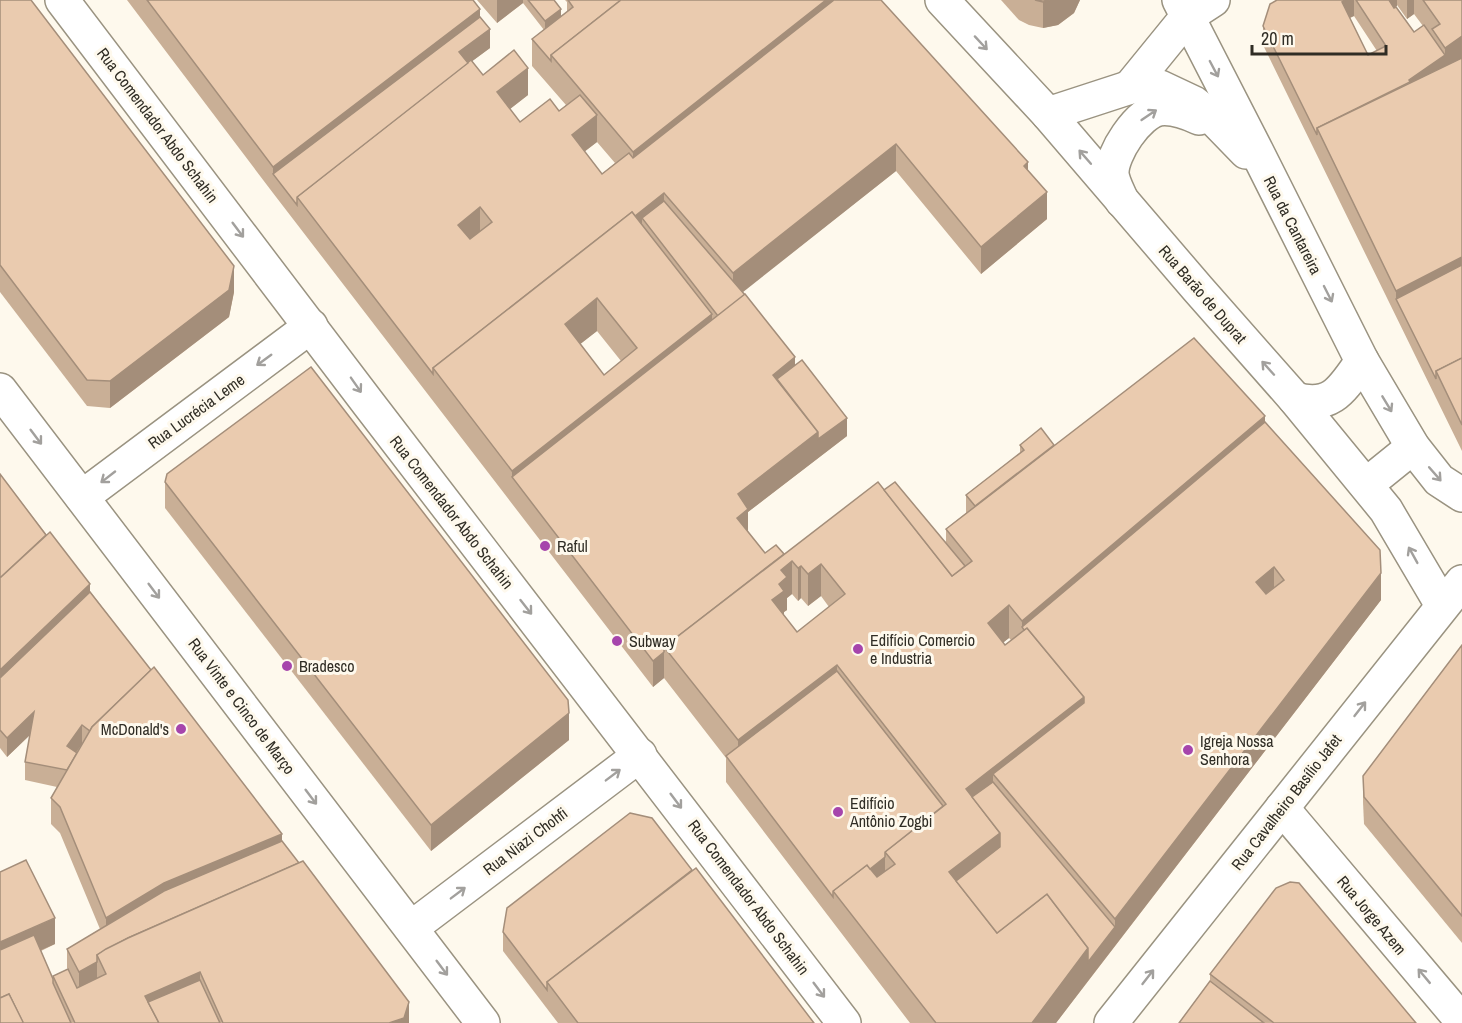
<svg xmlns="http://www.w3.org/2000/svg" width="1462" height="1023" font-family="'Archivo Narrow',sans-serif">
  <rect width="100%" height="100%" fill="#fef9ed"/>
  <g fill="none" stroke-linecap="round" stroke-linejoin="round">
    <g stroke="#9a9381" stroke-width="36">
      <g id="minor">
        <polyline points="62,0 368,403 844,1023"/>
        <polyline points="942,0 1048,114 1198,289 1295,399 1386,510 1442,605"/>
        <polyline points="1179,0 1254,146 1362,361 1413,447 1439,480 1462,495"/>
        <polyline points="1130,87 1187,17 1213,0"/>
        <polyline points="1048,114 1137,85 1160,87 1194,103 1212,117 1246,152"/>
        <path d="M1122 201C1119 193 1113 183 1112 174 1111 154 1138 113 1159 109 1173 107 1186 112 1199 118"/>
        <polyline points="0,390 483,1023"/>
        <path d="M1295 399C1332 410 1343 388 1362 361"/>
        <polyline points="1366,485 1413,447"/>
        <polyline points="82,497 311,326"/>
        <polyline points="1282,808 1462,1021"/>
        <polyline points="411,928 640,755"/>
        <polyline points="1111,1023 1462,582"/>
      </g>
    </g>
    <use href="#minor" stroke="#fff" stroke-width="33"/>
  </g>
  <g fill="#c9af96" fill-rule="evenodd">
    <polygon points="0,0 234,292 229,317 110,408 87,406 0,292"/>
    <path d="M127 0H473L480 17 490 48 472 61 483 75 528 95 510 109 520 122 559 111 566 105 532 66V39L544 30 523 3 497 23 477 0H554L561 17 567 12V2L565 0H881L1028 171 1047 219 981 274 896 171 742 292 847 436 748 512V532L765 553 784 554 884 490 946 542V529L966 513V495L1020 453V445H1054L1265 422 1381 600 1056 1023H910L726 782V758L664 678 653 687 273 193ZM597 142 615 163 602 174 584 152ZM597 331 621 361 604 375 580 344ZM792 594 798 601 801 598 808 606 821 596 829 607 797 632 784 616V612L787 610V598ZM1009 638 1011 640 1005 645 1003 642Z"/>
    <polygon points="1001,0 1080,0 1074,13 1058,25 1043,28 1029,25 1019,20"/>
    <path d="M1277 0H1462V451L1263 45V26ZM1397 5 1407 19 1414 14 1423 26 1414 32 1394 8ZM1354 16 1377 51 1368 55 1350 18Z"/>
    <polygon points="0,474 282,841 409,1023 0,1023 0,872 55,944 41,951 53,979 53,976 68,969 67,968 67,949 100,929 60,833 51,824 51,798 57,787 25,780 25,762 30,735 7,757 0,748"/>
    <polygon points="165,482 569,740 431,851 165,508"/>
    <polygon points="1462,645 1462,943 1364,824 1363,802 1363,776"/>
    <polygon points="692,870 814,1023 558,1023 503,951 503,932"/>
    <polygon points="1210,974 1416,1023 1179,1023 1210,981"/>
  </g>
  <g fill="#a48e7a">
    <polygon points="497,0 523,0 523,3 497,23"/>
    <polygon points="826,0 861,0 633,184 633,152"/>
    <polygon points="1050,0 1080,0 1074,13 1058,25 1043,28 1043,2"/>
    <polygon points="1347,0 1354,0 1354,16 1342,21 1342,2"/>
    <polygon points="1385,0 1397,0 1397,6 1385,14"/>
    <polygon points="1407,0 1414,0 1414,14 1407,19"/>
    <polygon points="480,9 480,36 273,174 273,167"/>
    <polygon points="561,9 561,19 545,31 545,21"/>
    <polygon points="490,29 490,48 459,71 459,52"/>
    <polygon points="1462,36 1462,62 1445,74 1445,48"/>
    <polygon points="1445,55 1445,74 1414,95 1409,80"/>
    <polygon points="528,68 528,95 497,119 497,92"/>
    <polygon points="597,115 597,142 572,161 572,135"/>
    <polygon points="896,144 896,171 733,300 733,273"/>
    <polygon points="1028,162 1028,189 1024,166"/>
    <polygon points="1047,192 1047,219 981,274 981,247"/>
    <polygon points="664,193 664,219 642,218 642,236 436,372"/>
    <polygon points="480,207 480,234 458,251 458,225"/>
    <polygon points="1462,257 1462,284 1396,299 1396,291"/>
    <polygon points="234,266 234,292 229,317 110,408 110,381"/>
    <polygon points="597,298 597,331 565,356 565,324"/>
    <polygon points="712,314 712,337 512,477 512,471"/>
    <polygon points="795,357 795,384 782,394 773,375"/>
    <polygon points="1265,416 1265,449 1022,627 1022,654 1022,621"/>
    <polygon points="847,418 847,436 748,512 748,535 737,544 738,494 818,432"/>
    <polygon points="792,561 792,594 787,598 787,610 784,612 784,623 667,650"/>
    <polygon points="821,564 821,596 808,606 808,574"/>
    <polygon points="801,566 801,598 798,601 798,568"/>
    <polygon points="1274,567 1274,593 1256,609 1256,582"/>
    <polygon points="1381,573 1381,600 1088,981 1088,962 1115,927 1115,919"/>
    <polygon points="90,584 90,611 0,697 0,670"/>
    <polygon points="1009,605 1009,638 988,655 988,623"/>
    <polygon points="664,652 664,678 653,687 653,661"/>
    <polygon points="837,665 837,697 738,773 738,740"/>
    <polygon points="1084,697 1084,730 993,774 993,800 975,814 966,789"/>
    <polygon points="34,712 34,731 7,757 7,738"/>
    <polygon points="569,713 569,740 431,851 431,825"/>
    <polygon points="82,725 82,744 67,765 67,746"/>
    <polygon points="1000,833 1000,866 958,898 949,872"/>
    <polygon points="282,834 282,860 106,945 106,918 164,883"/>
    <polygon points="885,857 885,884 836,894"/>
    <polygon points="55,918 55,944 0,968 0,942"/>
    <polygon points="1088,948 1088,981 1056,1023 1032,1023"/>
    <polygon points="97,962 97,981 79,991 79,972"/>
    <polygon points="200,972 200,999 153,1019 145,996"/>
    <polygon points="409,1002 409,1023 389,1023"/>
  </g>
  <g fill="#eacbaf" stroke="#a48e7a" stroke-width="1.5" fill-rule="evenodd">
    <polygon points="0,0 31,0 234,266 229,290 110,381 87,380 0,265"/>
    <polygon points="147,0 473,0 480,9 273,167"/>
    <polygon points="528,0 554,0 561,9 545,21"/>
    <polygon points="568,0 621,0 551,55 551,61 532,39 573,7"/>
    <polygon points="621,0 826,0 633,152 551,55"/>
    <path d="M834 0H881L1028 162 1024 166 1047 192 981 247 896 144 733 273 664 193 635 216 632 212 433 368V374L297 197 471 60 483 75 514 50 528 68 497 92 520 122 550 99 559 111 580 95 597 115 572 135 602 174 629 153 633 158ZM480 207 492 222 470 239 458 225Z"/>
    <polygon points="1035,0 1050,0 1043,2"/>
    <polygon points="1277,0 1347,0 1342,2 1368,55 1386,46 1356,0 1389,0 1394,8 1396,7 1414,32 1424,25 1445,55 1409,80 1410,82 1317,128 1317,135 1263,26 1270,4"/>
    <polygon points="1423,0 1462,0 1462,36 1445,48 1432,29 1440,24"/>
    <polygon points="480,17 490,29 459,52 468,63 297,197 297,205 273,174"/>
    <polygon points="1462,58 1462,257 1396,291 1317,128"/>
    <polygon points="664,201 745,295 718,316 642,218"/>
    <path d="M632 212 712 314 512 471 433 368ZM597 298 637 348 604 375 565 324Z"/>
    <polygon points="1462,265 1462,358 1436,371 1436,379 1396,299"/>
    <polygon points="745,294 795,357 773,375 818,432 738,494 748,509 737,518 765,553 776,545 784,554 664,647 664,652 653,661 512,477"/>
    <path d="M1194 338 1265 416 1022 621 1009 605 988 623 1005 645 1027 628 1084 697 966 789 1000 833 949 872 997 933 1047 894 1088 948 1032 1023H936L833 891 867 865 877 877 895 864 885 852 946 804 837 665 738 740 664 647 878 482 952 576 972 561 946 529ZM792 561 798 568 801 566 808 574 821 564 845 594 797 632 772 600 784 591 779 584 787 577 781 570Z"/>
    <polygon points="1462,358 1462,425 1436,371"/>
    <polygon points="802,360 847,418 818,439 818,432 777,379"/>
    <polygon points="311,367 568,700 569,713 431,825 165,482 167,474"/>
    <path d="M1265 422 1380 550 1381 573 1115 919 993 774 1084 703V697L1027 628 1024 630 1022 627ZM1274 567 1284 580 1266 594 1256 582Z"/>
    <polygon points="1041,428 1054,445 975,506 966,495 1024,450 1020,445"/>
    <polygon points="0,474 46,535 0,578"/>
    <polygon points="895,482 965,566 952,576 884,490"/>
    <polygon points="50,532 90,584 0,670 0,578"/>
    <polygon points="90,592 151,670 92,727 90,731 82,725 67,746 77,753 67,770 25,762 34,712 7,738 0,730 0,678"/>
    <polygon points="1462,645 1462,916 1364,797 1363,776"/>
    <polygon points="154,667 282,834 164,883 106,918 60,807 51,798 92,727"/>
    <polygon points="837,671 943,806 885,852 885,857 870,869 867,865 833,891 833,897 726,756"/>
    <polygon points="993,782 1115,927 1088,962 1088,948 1047,894 997,933 956,881 1000,847 1000,833 972,797"/>
    <polygon points="630,813 652,818 692,870 547,982 547,990 503,932 507,908"/>
    <polygon points="282,841 299,863 128,938 97,955 97,962 79,972 67,949 164,891"/>
    <polygon points="26,860 55,918 0,942 0,872"/>
    <polygon points="303,861 409,1002 404,1018 389,1023 223,1023 200,972 145,996 159,1023 75,1023 53,976 68,969 77,988 106,974 97,955 106,949 128,938"/>
    <polygon points="696,868 814,1023 578,1023 547,982"/>
    <polygon points="1290,882 1299,883 1416,1023 1274,1023 1210,974 1276,888"/>
    <polygon points="34,935 53,979 53,983 71,1023 23,1023 9,994 0,998 0,950"/>
    <polygon points="200,980 220,1023 159,1023 148,1002"/>
    <polygon points="1210,981 1264,1023 1179,1023"/>
    <polygon points="9,994 23,1022 22,1023 0,1023 0,998"/>
  </g>
  <defs><path id="oneway-shaft" d="M-6 0H5M1.5-3L5.5 0L1.5 3" fill="none" stroke-width="1.6" stroke-linecap="round" stroke-linejoin="round" transform="scale(1.5)"/></defs>
  <g stroke="#a2a09d">
    <use href="#oneway-shaft" transform="translate(981 43) rotate(47)"/>
    <use href="#oneway-shaft" transform="translate(1214 69) rotate(62)"/>
    <use href="#oneway-shaft" transform="translate(1149 115) rotate(-34)"/>
    <use href="#oneway-shaft" transform="translate(1085 157) rotate(-131)"/>
    <use href="#oneway-shaft" transform="translate(238 230) rotate(53)"/>
    <use href="#oneway-shaft" transform="translate(1328 294) rotate(63)"/>
    <use href="#oneway-shaft" transform="translate(264 360) rotate(144)"/>
    <use href="#oneway-shaft" transform="translate(1268 368) rotate(-132)"/>
    <use href="#oneway-shaft" transform="translate(356 385) rotate(55)"/>
    <use href="#oneway-shaft" transform="translate(1387 404) rotate(59)"/>
    <use href="#oneway-shaft" transform="translate(36 437) rotate(53)"/>
    <use href="#oneway-shaft" transform="translate(1435 474) rotate(49)"/>
    <use href="#oneway-shaft" transform="translate(108 477) rotate(142)"/>
    <use href="#oneway-shaft" transform="translate(1413 555) rotate(-119)"/>
    <use href="#oneway-shaft" transform="translate(154 591) rotate(53)"/>
    <use href="#oneway-shaft" transform="translate(526 607) rotate(52)"/>
    <use href="#oneway-shaft" transform="translate(1360 709) rotate(-52)"/>
    <use href="#oneway-shaft" transform="translate(613 775) rotate(-37)"/>
    <use href="#oneway-shaft" transform="translate(311 797) rotate(53)"/>
    <use href="#oneway-shaft" transform="translate(676 801) rotate(53)"/>
    <use href="#oneway-shaft" transform="translate(458 893) rotate(-37)"/>
    <use href="#oneway-shaft" transform="translate(442 968) rotate(53)"/>
    <use href="#oneway-shaft" transform="translate(1424 976) rotate(-130)"/>
    <use href="#oneway-shaft" transform="translate(1148 977) rotate(-52)"/>
    <use href="#oneway-shaft" transform="translate(819 990) rotate(53)"/>
  </g>
  <g fill="#a645ac" stroke="#fef9ed" stroke-width="2">
    <circle cx="545" cy="546" r="6"/>
    <circle cx="617" cy="641" r="6"/>
    <circle cx="858" cy="649" r="6"/>
    <circle cx="287" cy="666" r="6"/>
    <circle cx="181" cy="729" r="6"/>
    <circle cx="1188" cy="750" r="6"/>
    <circle cx="838" cy="812" r="6"/>
  </g>
  <g text-anchor="middle" dominant-baseline="central" stroke-width="6" stroke-linejoin="round" paint-order="stroke">
    <g font-size="16" fill="#302d25" stroke="#fef9ed">
      <text transform="translate(158 125) rotate(53)">Rua Comendador Abdo Schahin</text>
      <text transform="translate(1293 225) rotate(63)">Rua da Cantareira</text>
      <text transform="translate(1203 294) rotate(49)">Rua Barão de Duprat</text>
      <text transform="translate(196 411) rotate(-36)">Rua Lucrécia Leme</text>
      <text transform="translate(452 512) rotate(52)">Rua Comendador Abdo Schahin</text>
      <text transform="translate(242 706) rotate(53)">Rua Vinte e Cinco de Março</text>
      <text transform="translate(1286 802) rotate(-52)">Rua Cavalheiro Basílio Jafet</text>
      <text transform="translate(525 841) rotate(-37)">Rua Niazi Chohfi</text>
      <text transform="translate(749 897) rotate(53)">Rua Comendador Abdo Schahin</text>
      <text transform="translate(1372 915) rotate(50)">Rua Jorge Azem</text>
    </g>
    <g font-size="16" fill="#302d25" stroke="#fef9ed" text-anchor="start">
      <text x="557" y="546">Raful</text>
      <text x="870" y="640">Edifício Comercio<tspan x="870" dy="18">e Industria</tspan></text>
      <text x="629" y="641">Subway</text>
      <text x="299" y="666">Bradesco</text>
      <text x="169" y="729" text-anchor="end">McDonald's</text>
      <text x="1200" y="741">Igreja Nossa<tspan x="1200" dy="18">Senhora</tspan></text>
      <text x="850" y="803">Edifício<tspan x="850" dy="18">Antônio Zogbi</tspan></text>
    </g>
  </g>
  <path d="M1252 45v9h134v-9" fill="none" stroke="#302d25" stroke-width="3"/>
  <text x="1261" y="45" font-size="18" fill="#302d25" stroke="#fef9ed" stroke-width="4.5" paint-order="stroke">20 m</text>
</svg>
